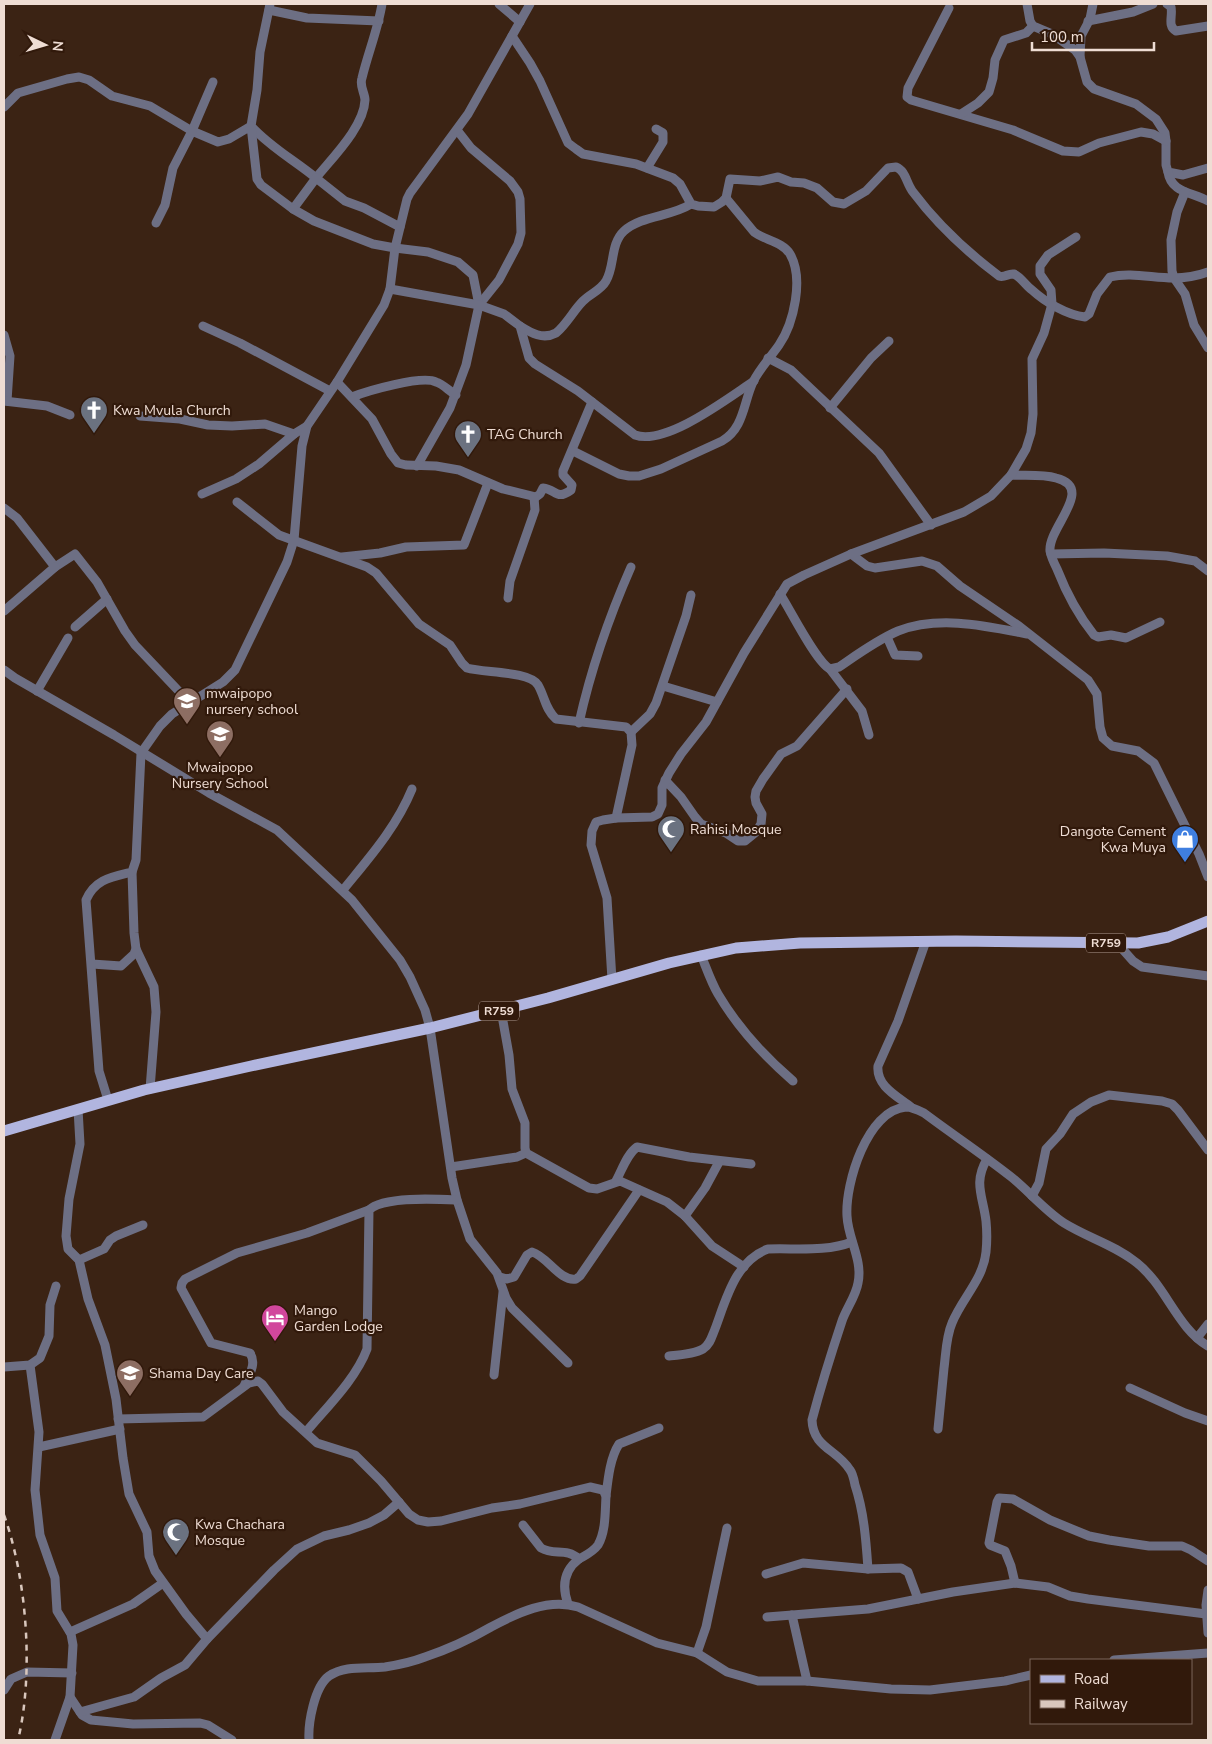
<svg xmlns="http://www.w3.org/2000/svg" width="1212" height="1744" font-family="'Nunito Sans',sans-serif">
  <rect width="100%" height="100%" fill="#3b2314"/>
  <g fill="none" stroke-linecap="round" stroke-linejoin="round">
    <g stroke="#6d6f84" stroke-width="9">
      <path d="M270 4 260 52 257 90 251 126C270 147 294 160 316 178 332 158 364 127 365 100 365 93 359 86 362 78 368 53 378 29 382 4"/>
      <polyline points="499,4 520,22"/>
      <polyline points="1027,4 1030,21 1033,26 1052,34 1075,50 1080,57 1087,82 1094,89 1136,104 1156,119 1165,133 1166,141 1166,165 1168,172 1183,175 1208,168"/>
      <path d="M1167 4 1171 7C1173 16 1167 26 1176 31L1208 26"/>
      <polyline points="949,8 908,88 907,97 911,100 1013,130 1063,151 1079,152 1099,143 1141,132 1153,134 1166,141"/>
      <polyline points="269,10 307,18 379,21"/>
      <polyline points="1088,21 1133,12 1153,4"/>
      <path d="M512 36 530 63 540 81 568 143 576 149 583 154 636 164 673 178 680 184 691 204 698 206 714 207 722 202 726 198 730 179 760 181 778 177 791 182 804 183 817 188 833 202 844 204 866 191 888 168 896 167C906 171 906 183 913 192 937 224 967 252 999 276 1005 278 1008 273 1014 274 1021 277 1026 286 1032 290 1045 302 1067 315 1085 317L1089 314 1097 294 1110 277C1130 272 1153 278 1173 278 1185 278 1197 276 1208 272"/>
      <polyline points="1080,57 1081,36 1090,19 1093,4"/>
      <polyline points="4,107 18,93 67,79 79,77 89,80 112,96 150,106 192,131 218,142 229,139 251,126 257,179 261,185 293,209 316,178 345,201 364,208 400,227"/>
      <polyline points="961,114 978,103 989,92 993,78 995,60 1004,40 1026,33 1033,26"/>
      <polyline points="457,130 471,148 510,181 518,192 520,199 521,233 518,244 499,280 479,305"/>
      <polyline points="647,168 663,142 663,133 656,129"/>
      <path d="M1168 172C1171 193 1193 192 1208 201"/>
      <polyline points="1185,192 1177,212 1171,240 1172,271 1174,278 1185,294 1194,325 1208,348"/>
      <polyline points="293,209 314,221 373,244 395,248 428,252 458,262 473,275 479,305 466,365 450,408 417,466"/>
      <polyline points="156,223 165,205 173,168 192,131 213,82"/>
      <path d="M390 289 479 305 504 314 520 326 529 358 535 364 578 391 635 435C666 446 728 398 754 381"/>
      <polyline points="203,326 240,343 330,391"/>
      <path d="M520 326C531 333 543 340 556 333 567 324 573 311 583 301 590 294 601 290 606 281 615 266 610 244 624 231 642 215 671 217 691 204"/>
      <polyline points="4,335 10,356 7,401"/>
      <polyline points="768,358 791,370 879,453 931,525"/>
      <path d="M337 382 372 419 391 454 398 463 406 465 436 466 459 470 503 489 536 497 540 494 543 488C556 489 556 501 571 490L572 485 563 475V471L592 402"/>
      <path d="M352 397C367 391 422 375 436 382 443 384 449 391 456 395"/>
      <polyline points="4,401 47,406 70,415"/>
      <polyline points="830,408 871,358 889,341"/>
      <polyline points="140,416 180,419 208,425 232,426 265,424 294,434 307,426"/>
      <path d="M573 451 619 474 629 476H639L661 469 722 441C744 428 743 404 753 382 760 368 770 358 779 345 794 323 804 278 790 254 783 242 764 240 754 232L726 198"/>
      <path d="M1011 475C1025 476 1042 474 1056 478 1096 488 1048 527 1050 551 1051 557 1054 563 1057 569 1066 592 1078 615 1094 635L1098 637 1111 635 1126 638 1160 622"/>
      <polyline points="202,494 236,479 259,464 294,434"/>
      <path d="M237 502 279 535 367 567 376 573 419 624 450 645 462 663 467 668C484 673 529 671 538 685 545 697 545 709 556 719L626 727 631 732 632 745 616 818"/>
      <polyline points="4,508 17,518 55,567 75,554 97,582 125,631 135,645 190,703"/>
      <polyline points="851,554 867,566 875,568 922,561 937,566 960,586 1019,626 1088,680 1097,694 1100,727 1103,738 1112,746 1138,751 1154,763 1199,854 1208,877"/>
      <polyline points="1051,554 1104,553 1167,556 1195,561 1208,571"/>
      <polyline points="342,557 380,553 406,547 464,545 488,483"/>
      <path d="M780 594C790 609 816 662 830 669L839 667C858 654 877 640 898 631 939 615 986 626 1027 634"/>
      <polyline points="508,598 510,581 535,510 534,497"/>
      <polyline points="4,611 55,567"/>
      <polyline points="75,627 107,599"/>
      <polyline points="887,637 895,655 918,656"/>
      <polyline points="830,669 862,711 869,735"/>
      <polyline points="4,670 15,678 114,735 209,793 277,830 352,900 400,960 410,977 425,1010 430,1028 452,1178 457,1200 470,1239 497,1273 506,1298 512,1308 568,1363"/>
      <polyline points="663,686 717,702"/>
      <polyline points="37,691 68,638"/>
      <path d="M579 723C591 669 609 617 631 567"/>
      <polyline points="631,732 650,714 656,703 686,616 691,595"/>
      <polyline points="665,780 681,797 695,817 701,824 726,833 738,841 745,841 756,832 761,824 762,814 756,803 755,797 756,791 763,779 781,754 797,746 847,689"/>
      <path d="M343 890C369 858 396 828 412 789"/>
      <polyline points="1117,943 1133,961 1142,967 1208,976"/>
      <polyline points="136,949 154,987 156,1012 150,1089"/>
      <path d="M701 955C706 967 711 982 718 994 738 1028 764 1056 793 1081"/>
      <polyline points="92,964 121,966 134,954 136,949 134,933 132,872"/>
      <polyline points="612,980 607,898 591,845 592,831 596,822 603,820 616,818 652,817 658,814 662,805 662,788 669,773 681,754 706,722 744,653 787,584 804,575 851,554 964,512 991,496 1011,475 1026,449 1031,433 1033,414 1032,359 1044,333 1052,304 1051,290 1040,274 1040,266 1048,255 1076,237"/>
      <polyline points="501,1010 509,1055 512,1089 525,1123 525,1148 526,1153 589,1188 597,1189 620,1181 667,1202 685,1216 712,1246 744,1267"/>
      <path d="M108 1100 99 1071 86 900C95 879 112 877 132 872L136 860 141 753 160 726 172 714 223 682 235 670 287 562 294 540 302 446 307 426 337 382 384 305 390 289 395 248 407 199 410 193 468 114 530 4"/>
      <path d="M911 1107C897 1096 876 1086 878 1066L898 1021 926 941"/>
      <polyline points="78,1109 80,1144 69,1199 66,1236 68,1249 79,1260 88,1299 105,1345 116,1399 123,1458 129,1494 147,1532 149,1556 155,1571 186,1614 207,1639"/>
      <polyline points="451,1167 517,1157 526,1153"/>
      <path d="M616 1181C622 1170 627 1154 637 1147L689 1157 751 1164"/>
      <polyline points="1032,1196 1039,1183 1046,1149 1060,1134 1073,1114 1091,1102 1109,1095 1162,1101 1172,1104 1178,1110 1208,1150"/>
      <polyline points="685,1216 705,1188 719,1162"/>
      <polyline points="79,1260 104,1249 110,1240 116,1236 143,1225"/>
      <path d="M500 1277 507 1279 514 1277 527 1255 532 1252C547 1256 560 1282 576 1279L580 1276 639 1190"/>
      <polyline points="1197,1338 1208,1324"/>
      <path d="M669 1356C680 1355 694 1354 703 1349 710 1345 712 1336 715 1329 726 1300 735 1261 768 1249 796 1248 826 1252 852 1242"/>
      <polyline points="30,1365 39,1432 35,1490 40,1535 55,1578 57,1611 71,1634 73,1645 70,1697 55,1740"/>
      <polyline points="4,1367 30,1365 40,1358 49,1336 50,1305 56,1286"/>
      <polyline points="494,1375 503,1292"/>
      <path d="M244 1386C249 1375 257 1364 250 1353L211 1343 181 1288 182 1283 185 1279 237 1253 307 1233 369 1210"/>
      <polyline points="1130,1388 1185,1413 1208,1421"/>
      <path d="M118 1419 203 1417 249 1383 258 1381 262 1384 283 1412 317 1443 355 1455 381 1481 409 1514 418 1520 428 1522 441 1521 492 1508 520 1504 590 1487 603 1490 606 1496C605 1512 606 1531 598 1545 593 1552 586 1555 579 1559 563 1571 562 1587 568 1604"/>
      <path d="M938 1429C940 1408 942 1388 944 1368 946 1353 946 1337 952 1323 962 1298 983 1280 986 1252 987 1242 987 1231 986 1221 983 1196 973 1183 987 1159"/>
      <path d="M306 1432C326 1408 356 1379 367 1349L369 1210C383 1196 437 1199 457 1200"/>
      <polyline points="39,1447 120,1429"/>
      <path d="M606 1496C608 1479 610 1458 619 1444L659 1428"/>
      <path d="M523 1525 541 1548C554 1556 566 1547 579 1559"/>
      <path d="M868 1569C866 1540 864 1512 855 1485 854 1480 853 1474 850 1470 837 1449 813 1448 812 1420 821 1386 831 1354 842 1321 846 1309 856 1296 858 1283 863 1260 848 1239 847 1216 845 1184 867 1110 906 1107 912 1107 918 1110 924 1113 952 1134 982 1154 1010 1176 1028 1190 1044 1210 1064 1223 1088 1238 1115 1245 1137 1263 1166 1286 1177 1328 1208 1346"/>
      <polyline points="766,1574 803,1563 868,1569 901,1568 908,1572 918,1599"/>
      <polyline points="1015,1583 1011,1566 1005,1551 990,1545 989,1543 997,1502 999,1498 1013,1499 1050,1520 1089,1536 1109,1540 1149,1546 1182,1546 1191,1550 1208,1561"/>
      <polyline points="1208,1590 1206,1605 1208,1633"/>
      <polyline points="792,1615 807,1681"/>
      <polyline points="767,1617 868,1609 953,1592 1015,1583 1048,1587 1070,1596 1088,1599 1206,1614"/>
      <polyline points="70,1632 133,1604 163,1583"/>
      <polyline points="697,1653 706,1627 727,1528"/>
      <polyline points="1114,1660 1208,1653"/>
      <polyline points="4,1690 11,1679 27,1672 72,1673"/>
      <polyline points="70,1697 82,1715 91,1720 133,1724 200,1723 208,1725 232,1740"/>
      <polyline points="80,1712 134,1697 161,1678 185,1665 207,1639 274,1570 297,1549 324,1536 349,1530 369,1523 384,1515 399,1502"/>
      <path d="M309 1740C308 1724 314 1687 329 1676 345 1665 366 1669 385 1667 398 1665 412 1662 425 1657 446 1650 472 1638 491 1627 517 1613 548 1598 578 1607L657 1643 697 1653 727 1672 758 1681H807L891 1689 930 1690 1005 1681 1031 1675"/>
    </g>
    <polyline stroke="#b1b5df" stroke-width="11" points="4,1131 144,1090 251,1066 430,1028 548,998 669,963 736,948 800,943 956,941 1138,943 1168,937 1208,921"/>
    <path stroke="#d9c7bd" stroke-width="2.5" stroke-dasharray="6 6" stroke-linecap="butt" d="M4 1515C27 1579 34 1674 18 1740"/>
  </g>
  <defs>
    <g id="church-pin" transform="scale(1.4375)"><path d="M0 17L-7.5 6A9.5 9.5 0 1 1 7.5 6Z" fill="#6b7280" stroke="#31190b"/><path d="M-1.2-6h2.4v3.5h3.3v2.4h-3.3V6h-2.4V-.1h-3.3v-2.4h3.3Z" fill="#fff"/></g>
    <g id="school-pin" transform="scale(1.4375)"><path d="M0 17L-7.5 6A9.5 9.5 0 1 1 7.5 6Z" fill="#8d6e63" stroke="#31190b"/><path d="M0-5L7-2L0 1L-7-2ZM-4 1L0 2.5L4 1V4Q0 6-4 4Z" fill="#fff"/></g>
    <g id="mosque-pin" transform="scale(1.4375)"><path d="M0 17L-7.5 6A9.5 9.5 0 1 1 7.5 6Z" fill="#6b7280" stroke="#31190b"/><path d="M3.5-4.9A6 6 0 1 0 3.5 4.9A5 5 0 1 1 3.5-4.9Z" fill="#fff"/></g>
    <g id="shop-pin" transform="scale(1.4375)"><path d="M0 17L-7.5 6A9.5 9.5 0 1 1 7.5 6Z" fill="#3f7fe0" stroke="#31190b"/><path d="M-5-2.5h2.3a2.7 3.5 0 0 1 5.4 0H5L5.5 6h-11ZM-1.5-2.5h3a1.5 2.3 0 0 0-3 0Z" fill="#fff"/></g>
    <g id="hotel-pin" transform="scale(1.4375)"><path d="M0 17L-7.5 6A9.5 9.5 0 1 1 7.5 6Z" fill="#d1479c" stroke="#31190b"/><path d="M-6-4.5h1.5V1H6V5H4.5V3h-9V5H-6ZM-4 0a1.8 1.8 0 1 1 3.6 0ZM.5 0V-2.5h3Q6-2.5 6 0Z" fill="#fff"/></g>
  </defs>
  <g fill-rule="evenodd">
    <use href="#church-pin" x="94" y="410"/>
    <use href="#church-pin" x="468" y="434"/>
    <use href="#school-pin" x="187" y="701"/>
    <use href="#school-pin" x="220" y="734"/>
    <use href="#mosque-pin" x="671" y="829"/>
    <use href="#shop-pin" x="1185" y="839"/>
    <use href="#hotel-pin" x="275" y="1318"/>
    <use href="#school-pin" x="130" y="1373"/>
    <use href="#mosque-pin" x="176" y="1532"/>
  </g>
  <g text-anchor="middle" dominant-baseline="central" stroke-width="4.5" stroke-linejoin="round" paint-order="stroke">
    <g fill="#31190b" stroke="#b6a298" stroke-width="1">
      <rect x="1086" y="933.5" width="40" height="19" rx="4"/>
      <rect x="479" y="1001.5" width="40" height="19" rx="4"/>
    </g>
    <g font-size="12" font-weight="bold" fill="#efddd4">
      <text x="1106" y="943">R759</text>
      <text x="499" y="1011">R759</text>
    </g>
    <g font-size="14" fill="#efddd4" stroke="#31190b" text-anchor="start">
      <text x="113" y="410">Kwa Mvula Church</text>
      <text x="487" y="434">TAG Church</text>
      <text x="206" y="693">mwaipopo<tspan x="206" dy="16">nursery school</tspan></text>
      <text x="220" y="767" text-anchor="middle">Mwaipopo<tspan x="220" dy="16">Nursery School</tspan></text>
      <text x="690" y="829">Rahisi Mosque</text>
      <text x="1166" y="831" text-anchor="end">Dangote Cement<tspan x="1166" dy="16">Kwa Muya</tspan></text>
      <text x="294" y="1310">Mango<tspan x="294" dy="16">Garden Lodge</tspan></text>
      <text x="149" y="1373">Shama Day Care</text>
      <text x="195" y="1524">Kwa Chachara<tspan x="195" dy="16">Mosque</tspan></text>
    </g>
  </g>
  <rect width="1212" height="1744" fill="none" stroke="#efddd4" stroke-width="10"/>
  <rect x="1030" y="1659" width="162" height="65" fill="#31190b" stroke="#7d675b"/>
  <rect x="1040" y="1675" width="25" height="8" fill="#b1b5df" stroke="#7d675b"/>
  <text x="1074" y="1684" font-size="15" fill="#efddd4">Road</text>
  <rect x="1040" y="1700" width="25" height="8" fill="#d9c7bd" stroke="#7d675b"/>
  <text x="1074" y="1709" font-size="15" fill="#efddd4">Railway</text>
  <g transform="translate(45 45) rotate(95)" stroke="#31190b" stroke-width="4" paint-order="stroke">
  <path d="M0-4L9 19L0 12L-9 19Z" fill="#efddd4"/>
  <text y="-8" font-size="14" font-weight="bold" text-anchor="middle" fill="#efddd4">N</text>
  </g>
  <path d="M1032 42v8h122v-8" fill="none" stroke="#efddd4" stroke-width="2.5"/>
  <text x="1040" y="42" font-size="15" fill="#efddd4" stroke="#31190b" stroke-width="4" paint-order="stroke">100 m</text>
</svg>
